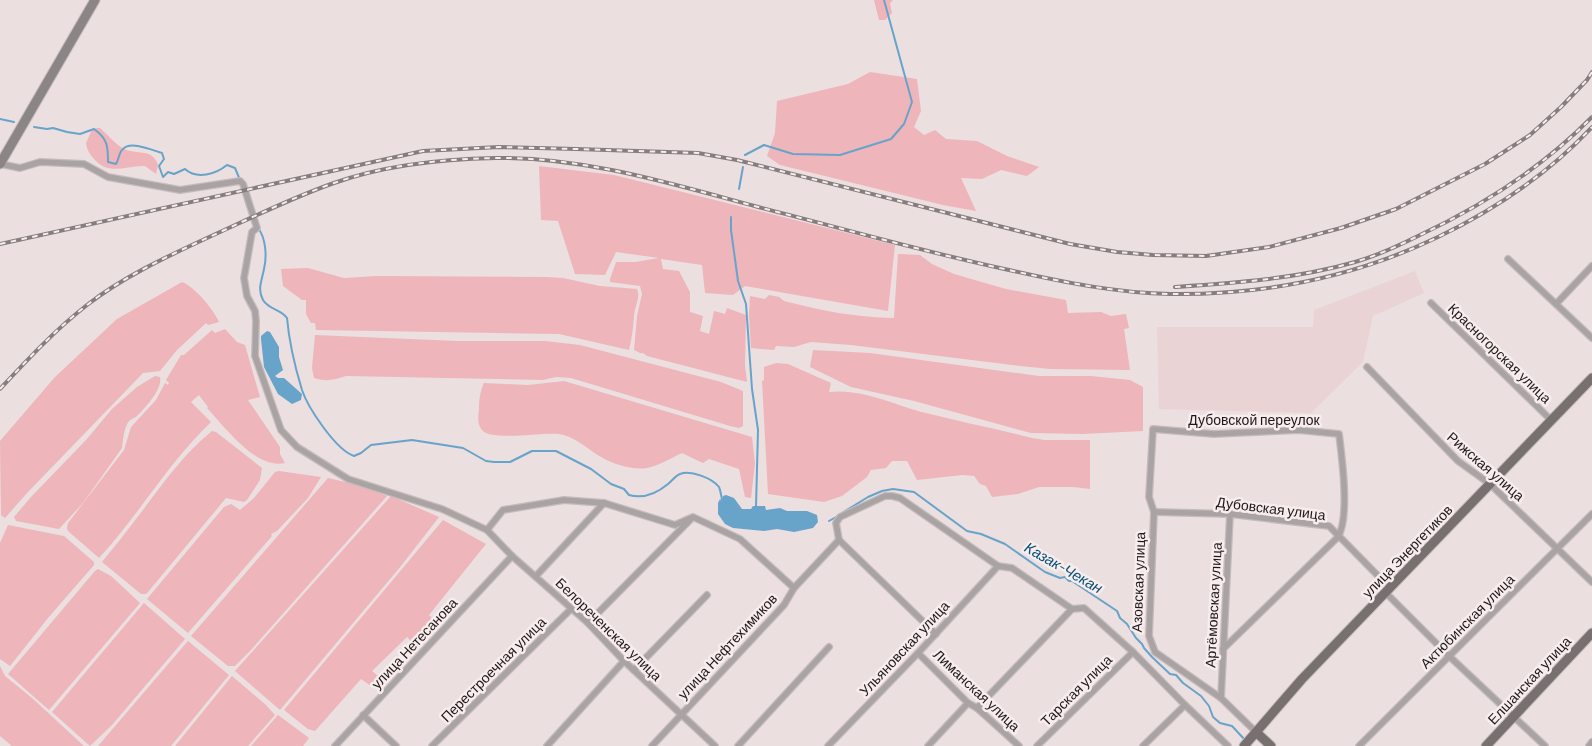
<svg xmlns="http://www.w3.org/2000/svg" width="1592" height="746" font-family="Barlow,sans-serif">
  <rect width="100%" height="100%" fill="#ebdfe0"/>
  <polygon fill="#e9d3d5" points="1415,271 1424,293 1373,316 1363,362 1311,413 1159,409 1157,327 1313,327 1314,310"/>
  <g fill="#eeb5bb">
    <polygon points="874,0 893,0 890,3 892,13 885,20 879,20"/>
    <polygon points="870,72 917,79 921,111 914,127 924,135 935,130 946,139 977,141 1007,156 1039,167 1027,176 1001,170 982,179 961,178 976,211 943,205 780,165 767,156 775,133 777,101 848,84"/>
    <path d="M96 128H100C108 135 115 144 124 149 137 155 153 148 158 165L156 174 145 166C127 165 109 176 95 160 90 155 87 150 86 143L91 132Z"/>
    <polygon points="539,166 614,175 895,245 888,311 745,286 733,295 705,293 702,265 661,259 663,269 679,271 690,292 690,312 703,316 700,331 709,334 714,311 725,314 727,308 746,315 745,365 747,382 647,356 643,353 640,353 634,350 637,316 642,294 640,286 610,282 610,279 616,262 635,262 659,258 616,252 605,275 575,274 558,221 541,220"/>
    <path d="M898 254 920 255 932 264 954 274 1006 289 1066 300 1068 313 1101 312 1111 316 1126 314 1129 328 1124 329 1130 370 1050 369 1020 366 851 345 811 342 794 347 776 346 774 350 751 348 749 315 750 296 765 299 769 295 779 297 784 301C823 311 853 317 894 318Z"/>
    <path d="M308 268 344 278 377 276 546 277 563 278 600 286 637 289C641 298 634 307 634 317 633 328 632 338 629 350L559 334 316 330 315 323H311L306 314V300H302L283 286 281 269Z"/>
    <path d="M182 282C194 286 214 310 219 322L208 325 206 323 177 350 160 371 143 373 27 493 5 518 1 515 0 441 55 377 117 319Z"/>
    <path d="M225 329 237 342 245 345 260 397 248 400 280 447V454L285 463C256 470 225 427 207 408L208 407 199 395 191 402 211 422C168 463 139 515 99 558L68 531 67 528 68 523 124 450 131 427 156 400 165 383 168 385 169 383 166 380 181 355H184L212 330 215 333Z"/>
    <path d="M315 335 457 341H545L580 345 721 382 743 391V426L739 428 730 426 571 378 556 377 543 380 346 376C333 380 328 382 314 378L312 368Z"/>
    <polygon points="813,350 870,353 1039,376 1091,376 1130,380 1143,387 1143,431 1083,434 1031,433 914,401 851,387 810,367"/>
    <path d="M776 363 788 364 831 383 829 392C862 388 894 405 926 413 961 422 997 429 1032 438L1045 440H1090V489L1073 487H1039L1018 494 992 497 986 486 980 484 974 476 962 475 917 480 907 461H892L886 468 871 470 867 477 842 496 824 502 768 494 762 381 764 380V367Z"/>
    <path d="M155 376 160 377C163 389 144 409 136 417 134 418 131 419 129 421 124 427 123 440 122 448L83 503 59 529 16 521 14 517 31 497 86 440 112 409 137 387Z"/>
    <path d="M564 381 752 437 755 463 751 498 745 497 739 469 709 459 703 463 682 453C671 458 658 466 647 468 631 471 608 462 596 454 585 446 572 436 559 434 543 432 494 441 483 431 477 425 478 417 479 409 479 401 480 391 484 383L528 385Z"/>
    <path d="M212 431 216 432 262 468 260 480 247 500 244 502 226 498 148 592 146 594H141L102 562C113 548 125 534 136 519 160 488 181 456 212 431Z"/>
    <polygon points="279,471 321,477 308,498 277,531 271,534 272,536 188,633 147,599 224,507 231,504 240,510 254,498 275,472"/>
    <polygon points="328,478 362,486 387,496 251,650 235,666 228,666 191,636"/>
    <polygon points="391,496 439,517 401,566 280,710 235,671"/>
    <polygon points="443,520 486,544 429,615 436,622 414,644 407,637 372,671 378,676 371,686 361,679 315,731 308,729 284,710"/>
    <polygon points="8,525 64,536 94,562 94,565 48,618 10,666 0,659 0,543"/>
    <polygon points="98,569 111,576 140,603 49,710 8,674 95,571"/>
    <polygon points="144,603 185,639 112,725 90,746 52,712"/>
    <polygon points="188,641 229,675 171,746 98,746"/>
    <polygon points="0,666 5,676 32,698 84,746 12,746 0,736"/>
    <polygon points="232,676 266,705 275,715 248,746 175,746"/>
    <polygon points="278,715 309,738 303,746 251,746"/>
  </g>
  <g fill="#68a3c9">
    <polygon points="267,331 270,332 279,347 279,357 283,370 275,376 278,378 284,378 302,394 301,400 292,404 278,394 264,367 261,339 261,336"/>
    <polygon points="726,495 734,498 742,509 751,509 753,506 765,506 766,510 780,508 787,511 807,511 817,515 818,522 813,528 794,532 777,529 764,531 733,528 725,524 718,514 718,503 720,499 722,501 723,496"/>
  </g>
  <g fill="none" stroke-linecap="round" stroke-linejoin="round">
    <g stroke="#68a3c9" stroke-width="2">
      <polyline points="0,119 14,122"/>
      <path d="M34 127 47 129 53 128 67 132 80 134 94 129C108 139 108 147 108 162L116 164C119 159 119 152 123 149 131 140 154 151 162 153L164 159 159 166 163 177 168 172 174 174 185 169C197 180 216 174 227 165L235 168 240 180"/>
      <polyline points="745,155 764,145 793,154 840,155 891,139 904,124 912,102 884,0"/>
      <polyline points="739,189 743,167"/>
      <polyline points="731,217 731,230 738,281 746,304 752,389 758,430 756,507"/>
      <path d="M258 228C266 238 267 257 264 269 262 280 257 289 263 300 269 310 281 309 287 318 289 341 295 367 302 390 308 408 336 450 354 456L361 453 371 445 412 440 463 448 486 461 494 462H510L532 451H556L591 469 611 484 624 489 629 495C643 499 656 494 668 484 672 481 675 476 680 474 691 470 712 478 719 487 721 491 721 498 723 502H725"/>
      <polyline points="842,513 868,497 882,491 893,489 914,492 967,531 981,534 1005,544 1045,572 1060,578 1065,577 1069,581 1072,581 1117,611 1120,618 1127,624 1136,638 1142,644 1144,648 1152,657 1170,674 1176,675 1183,683 1201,696 1209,706 1213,717 1220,723 1232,726 1245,740"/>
      <polyline points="829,521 838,516"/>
    </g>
    <g stroke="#c6bbbc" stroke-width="8">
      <g id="minor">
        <polyline points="0,164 20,168 40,162 84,164 108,177 180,190 240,181 243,184 257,228 252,232 244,278 247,296 255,311 256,321 255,356 281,430 297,447 348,479 442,509 487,530 512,556 588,623 624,661 715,746"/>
        <polyline points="1508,259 1592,338"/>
        <polyline points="1431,303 1552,421"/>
        <polyline points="1556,304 1592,266"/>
        <polyline points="1367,367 1458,461 1490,484 1592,582"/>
        <polyline points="1154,512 1230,514 1329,526 1390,588"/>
        <polyline points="487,530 503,510 564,500 604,503 675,525 693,517 740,539 794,588"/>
        <polyline points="839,540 836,523 840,517 885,496 892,496 900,498 998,566 1012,568 1072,609 1084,608 1133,652 1185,705 1228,746"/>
        <polyline points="839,540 936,634"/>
        <polyline points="536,576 604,503"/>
        <polyline points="1386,593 1449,656 1545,746"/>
        <polyline points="588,623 690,520"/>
        <path d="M1223 649 1338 537C1350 517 1342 458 1339 434L1299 430 1214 434 1153 429 1149 497 1154 512 1149 636 1155 652 1221 698 1257 733"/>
        <polyline points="918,653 968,703 977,708 1019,746"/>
        <polyline points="634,670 707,595"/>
        <polyline points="1221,698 1230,514"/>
        <polyline points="977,708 1072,609"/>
        <polyline points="363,715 396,746"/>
        <polyline points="335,746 512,556"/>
        <polyline points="432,746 571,609"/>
        <polyline points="547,746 624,661"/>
        <polyline points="652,746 784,605 794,588 839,540"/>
        <polyline points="738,746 829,647"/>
        <polyline points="828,746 918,653 998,566"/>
        <polyline points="928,746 968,703"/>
        <polyline points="1037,746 1133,652"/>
        <polyline points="1143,746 1185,705"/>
        <polyline points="1359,746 1592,514"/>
        <polyline points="1589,746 1592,742"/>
      </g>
    </g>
    <g stroke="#c6bbbc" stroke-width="11">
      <polyline id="secondary" points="0,164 95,0"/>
    </g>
    <g stroke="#c6bbbc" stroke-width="11">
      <g id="primary">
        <polyline points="1257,733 1271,746"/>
        <polyline points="1244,746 1302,679 1592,378"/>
        <polyline points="1486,746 1592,633"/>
      </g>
    </g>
    <use href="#minor" stroke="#a9a3a4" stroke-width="5.5"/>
    <use href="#secondary" stroke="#8c8585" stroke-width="9"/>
    <use href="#primary" stroke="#786f6f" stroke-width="9"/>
    <g stroke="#857d7e" stroke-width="4">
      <g id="rail">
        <polyline points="0,244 423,151 499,147 576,149 698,153 737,160 1070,244 1117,252 1153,255 1206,256 1269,247 1341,228 1396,209 1485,164 1530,135 1561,107 1587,80 1592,72"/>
        <path d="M1175 287C1235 283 1296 279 1355 262 1376 256 1398 246 1418 236 1482 206 1542 168 1592 117"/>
        <path d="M0 389C28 359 55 330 87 305 123 277 166 257 207 238 249 219 291 198 334 183 385 165 442 159 496 158 585 157 672 184 758 207 841 228 925 252 1009 270 1062 282 1116 293 1171 294 1265 295 1353 278 1438 237 1494 210 1549 173 1592 127"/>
      </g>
    </g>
    <use href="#rail" stroke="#f9eced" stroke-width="2" stroke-dasharray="5.5" stroke-linecap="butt"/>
  </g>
  <g text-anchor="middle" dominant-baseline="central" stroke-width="5" stroke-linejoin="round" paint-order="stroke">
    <g font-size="14" fill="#1d1919" stroke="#f9eced">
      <text transform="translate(1500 353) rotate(44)">Красногорская улица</text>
      <text x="1254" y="419">Дубовской переулок</text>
      <text transform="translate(1486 466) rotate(41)">Рижская улица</text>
      <text transform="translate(1271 508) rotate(7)">Дубовская улица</text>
      <text transform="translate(1407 551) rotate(-46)">улица Энергетиков</text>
      <text transform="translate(1138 582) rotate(-88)">Азовская улица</text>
      <text transform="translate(1213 605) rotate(-87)">Артёмовская улица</text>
      <text transform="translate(1467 621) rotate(-45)">Актюбинская улица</text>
      <text transform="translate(609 629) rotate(44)">Белореченская улица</text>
      <text transform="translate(414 643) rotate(-47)">улица Нетесанова</text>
      <text transform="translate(727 646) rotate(-47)">улица Нефтехимиков</text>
      <text transform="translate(904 648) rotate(-47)">Ульяновская улица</text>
      <text transform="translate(493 669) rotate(-45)">Перестроечная улица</text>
      <text transform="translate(1529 680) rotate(-47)">Елшанская улица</text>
      <text transform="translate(977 690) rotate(43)">Лиманская улица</text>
      <text transform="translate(1076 690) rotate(-45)">Тарская улица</text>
    </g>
    <g font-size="15" font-style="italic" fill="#065379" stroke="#f9eced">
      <text transform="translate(1064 567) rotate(30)">Казак-Чекан</text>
    </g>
  </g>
</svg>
